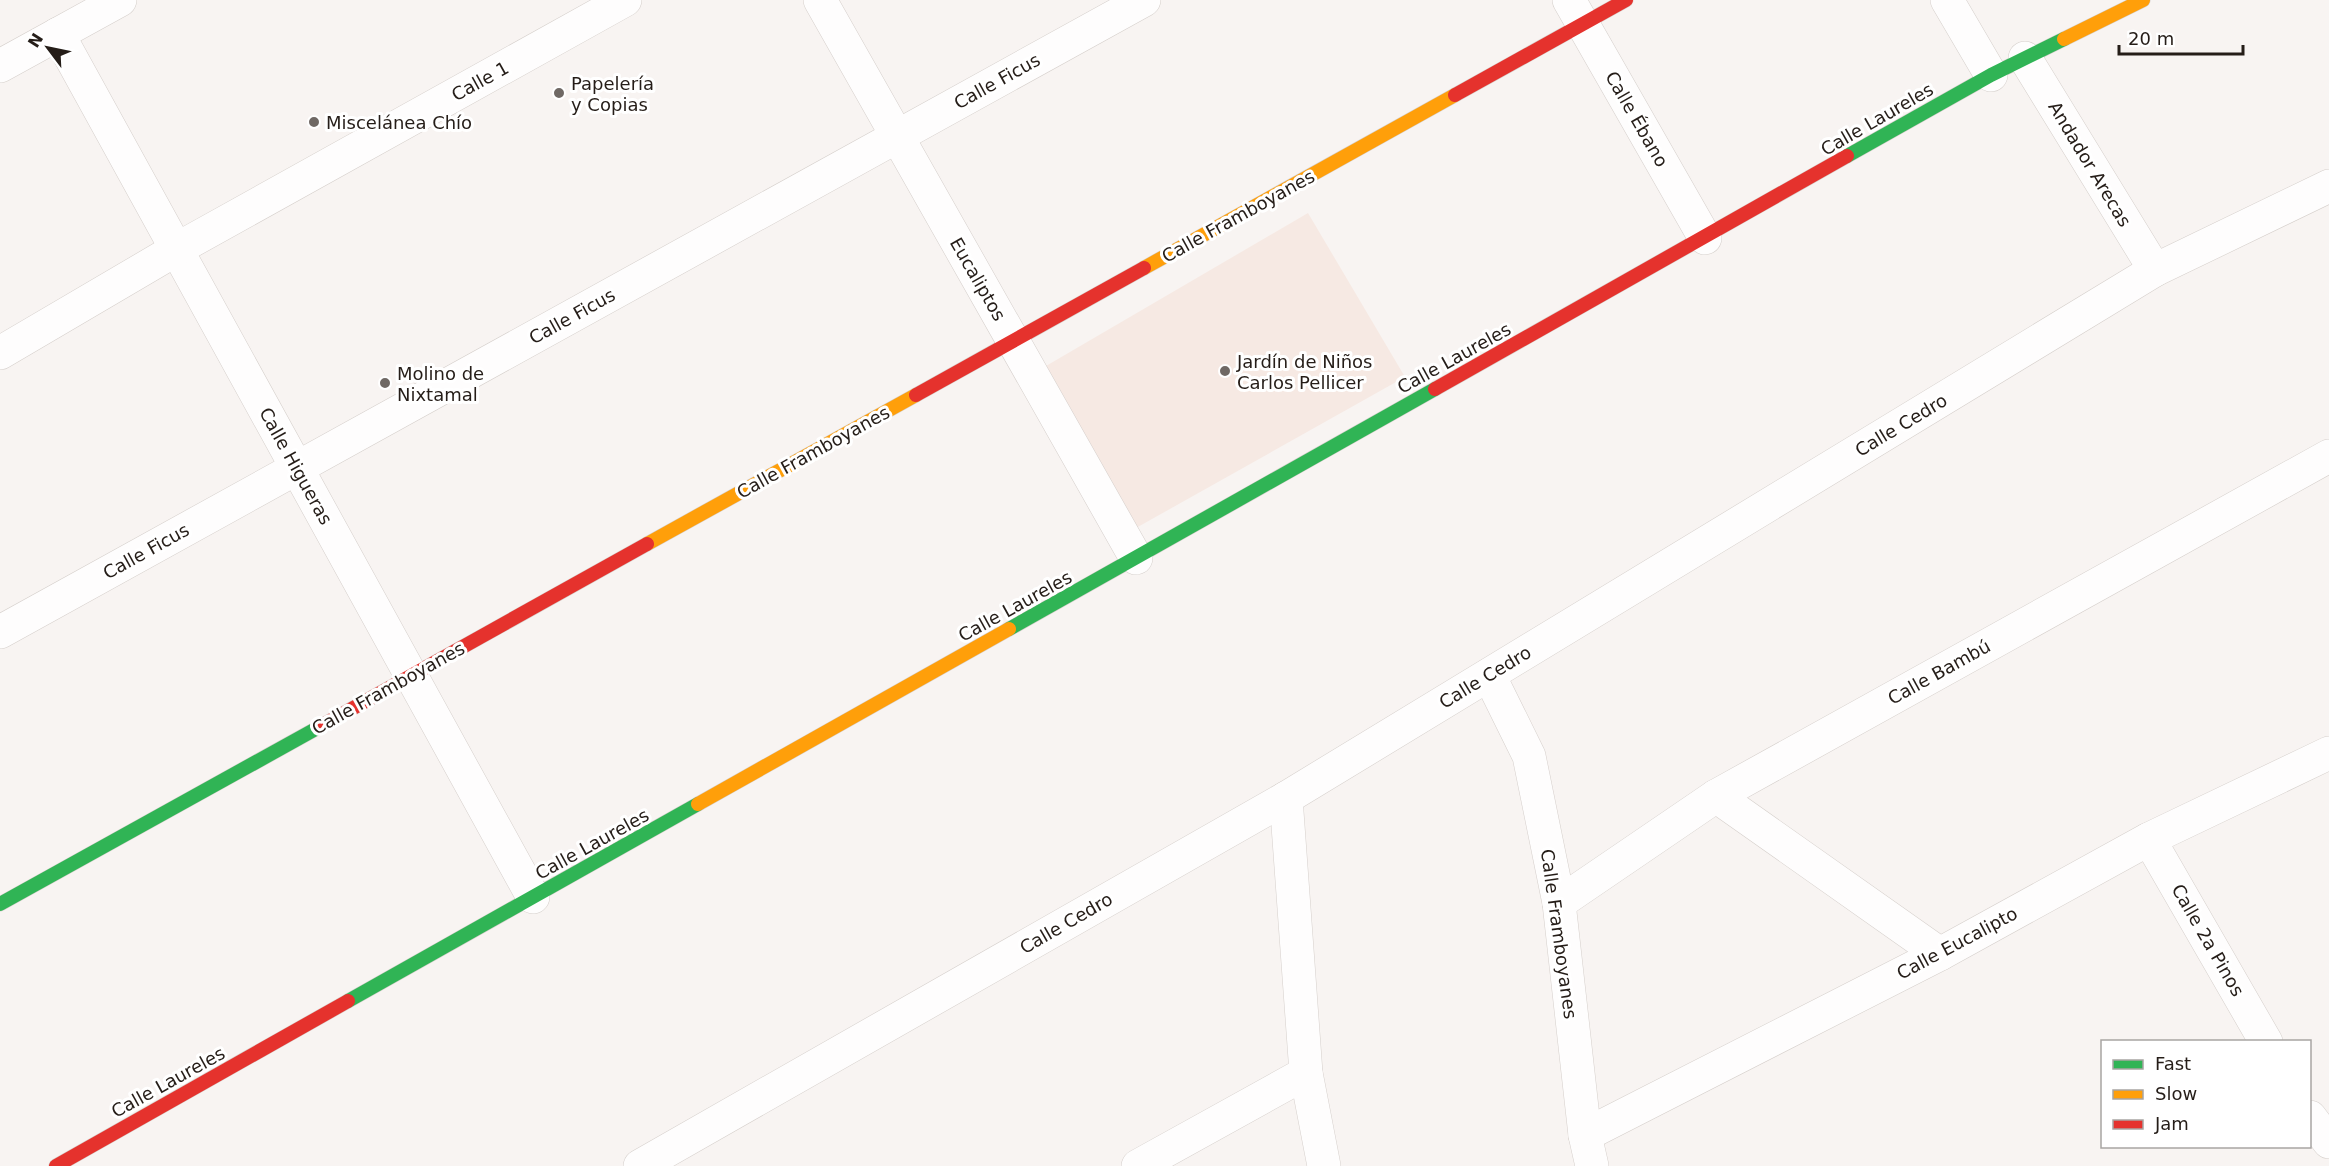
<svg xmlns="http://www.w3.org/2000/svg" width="2329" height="1166" font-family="'DejaVu Sans',sans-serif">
  <rect width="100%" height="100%" fill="#f8f4f2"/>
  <polygon fill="#f6e9e3" points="1308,213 1405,377 1136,528 1046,366"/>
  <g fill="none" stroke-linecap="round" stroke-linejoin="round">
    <g stroke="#d5cfcb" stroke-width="34">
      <g id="street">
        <polyline points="820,0 1136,558"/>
        <polyline points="1569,0 1705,238"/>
        <polyline points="1947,0 1991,75"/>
        <polyline points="58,34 533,897"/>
        <polyline points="2025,58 2155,270"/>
        <polyline points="0,66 120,0"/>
        <polyline points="0,353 177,249 625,0"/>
        <polyline points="0,632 1144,0"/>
        <polyline points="1489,675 1529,756 1559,903 1585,1135 1592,1166"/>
        <polyline points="1716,796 1940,954"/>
        <polyline points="1286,798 1306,1073 1324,1166"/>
        <polyline points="2149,839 2266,1042"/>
        <polyline points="1559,903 1716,796 2329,456"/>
        <polyline points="2310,1117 2329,1142"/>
        <polyline points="1585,1135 1940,954 2149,839 2329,753"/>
        <polyline points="640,1166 1286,798 2155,270 2329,186"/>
        <polyline points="1138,1166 1306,1073"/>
      </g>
    </g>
    <g stroke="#d5cfcb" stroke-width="15">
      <g id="fast">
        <polyline points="1847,156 1991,75 2064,39"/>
        <polyline points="1009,629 1435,389"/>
        <polyline points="0,904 321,726"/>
        <polyline points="348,1001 698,804"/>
      </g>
    </g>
    <g stroke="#d5cfcb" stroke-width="15">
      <g id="slow">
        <polyline points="2064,39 2143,0"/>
        <polyline points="1144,268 1455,95"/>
        <polyline points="647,544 916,395"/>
        <polyline points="698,804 1009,629"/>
      </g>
    </g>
    <g stroke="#d5cfcb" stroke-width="15">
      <g id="jam">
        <polyline points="1455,95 1626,0"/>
        <polyline points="1435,389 1847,156"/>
        <polyline points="916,395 1144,268"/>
        <polyline points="321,726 647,544"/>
        <polyline points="56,1166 348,1001"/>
      </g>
    </g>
    <use href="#street" stroke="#fefdfd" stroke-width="33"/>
    <use href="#fast" stroke="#30b455" stroke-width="14"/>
    <use href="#slow" stroke="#ff9f0a" stroke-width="14"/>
    <use href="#jam" stroke="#e5322d" stroke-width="14"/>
  </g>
  <g fill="#6f6864" stroke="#fff" stroke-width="2">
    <circle cx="559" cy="93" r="6"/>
    <circle cx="314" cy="122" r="6"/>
    <circle cx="1225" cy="371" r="6"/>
    <circle cx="385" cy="383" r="6"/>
  </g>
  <g text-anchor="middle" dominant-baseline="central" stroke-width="6" stroke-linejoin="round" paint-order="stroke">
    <g font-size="18" fill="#251d18" stroke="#fff">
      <text transform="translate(480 81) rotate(-29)">Calle 1</text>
      <text transform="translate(997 81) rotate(-29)">Calle Ficus</text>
      <text transform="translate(1637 119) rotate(60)">Calle Ébano</text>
      <text transform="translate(1877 119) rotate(-30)">Calle Laureles</text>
      <text transform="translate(2090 164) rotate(59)">Andador Arecas</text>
      <text transform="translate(1238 216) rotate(-29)">Calle Framboyanes</text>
      <text transform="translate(978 279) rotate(60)">Eucaliptos</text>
      <text transform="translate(572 316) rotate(-29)">Calle Ficus</text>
      <text transform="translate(1454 358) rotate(-29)">Calle Laureles</text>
      <text transform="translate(1901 425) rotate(-31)">Calle Cedro</text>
      <text transform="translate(813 452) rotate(-29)">Calle Framboyanes</text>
      <text transform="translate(296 466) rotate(61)">Calle Higueras</text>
      <text transform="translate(146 551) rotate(-29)">Calle Ficus</text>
      <text transform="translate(1015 606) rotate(-29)">Calle Laureles</text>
      <text transform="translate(1939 672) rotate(-29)">Calle Bambú</text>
      <text transform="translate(1485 677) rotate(-31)">Calle Cedro</text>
      <text transform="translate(388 688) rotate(-29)">Calle Framboyanes</text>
      <text transform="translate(592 844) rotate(-29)">Calle Laureles</text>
      <text transform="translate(1066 923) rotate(-30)">Calle Cedro</text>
      <text transform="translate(1559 934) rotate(82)">Calle Framboyanes</text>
      <text transform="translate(2208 940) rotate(60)">Calle 2a Pinos</text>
      <text transform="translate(1957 943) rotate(-28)">Calle Eucalipto</text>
      <text transform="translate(168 1082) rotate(-29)">Calle Laureles</text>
    </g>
    <g font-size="18" fill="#251d18" stroke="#fff" text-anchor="start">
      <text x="571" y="83">Papelería<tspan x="571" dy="21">y Copias</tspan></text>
      <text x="326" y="122">Miscelánea Chío</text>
      <text x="1237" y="361">Jardín de Niños<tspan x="1237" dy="21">Carlos Pellicer</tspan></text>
      <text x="397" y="373">Molino de<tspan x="397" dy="21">Nixtamal</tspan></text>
    </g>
  </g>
  <rect x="2101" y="1040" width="210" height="108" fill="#ffffff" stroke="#a8a5a3" stroke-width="1.5"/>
  <rect x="2113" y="1060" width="30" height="9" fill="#30b455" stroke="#a8a5a3" stroke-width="1.5"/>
  <text x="2155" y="1070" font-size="18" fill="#251d18">Fast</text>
  <rect x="2113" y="1090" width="30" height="9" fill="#ff9f0a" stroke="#a8a5a3" stroke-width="1.5"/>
  <text x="2155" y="1100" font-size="18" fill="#251d18">Slow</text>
  <rect x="2113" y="1120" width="30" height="9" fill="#e5322d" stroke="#a8a5a3" stroke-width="1.5"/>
  <text x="2155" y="1130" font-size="18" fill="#251d18">Jam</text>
  <g transform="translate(48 48) rotate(302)" stroke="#ffffff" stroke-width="4.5" paint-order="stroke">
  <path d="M0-4.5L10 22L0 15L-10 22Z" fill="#251d18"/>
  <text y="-9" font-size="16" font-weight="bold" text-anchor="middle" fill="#251d18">N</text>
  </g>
  <path d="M2119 45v9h124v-9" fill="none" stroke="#251d18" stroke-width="3"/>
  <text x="2128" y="45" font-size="18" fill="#251d18" stroke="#ffffff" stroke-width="4.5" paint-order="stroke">20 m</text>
</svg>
